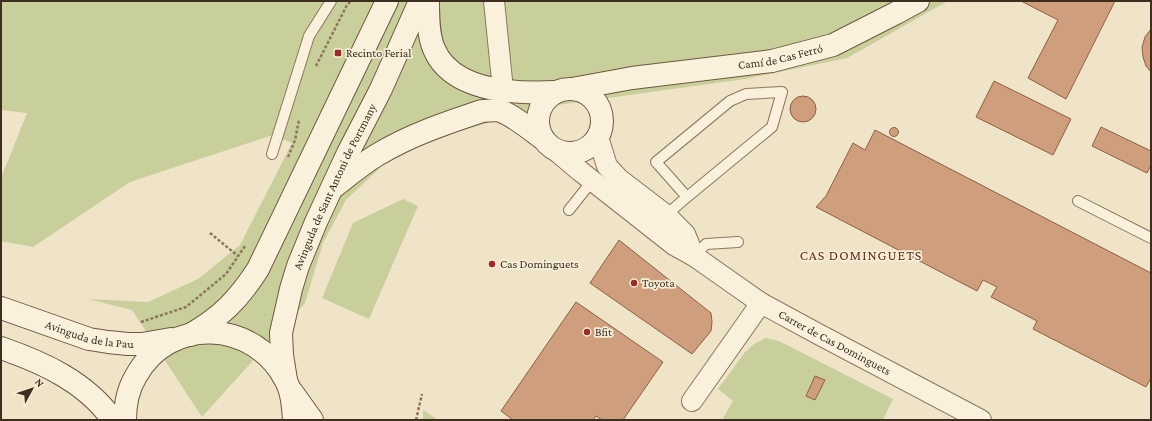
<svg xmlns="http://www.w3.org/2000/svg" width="1152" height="421" font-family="'Crimson Pro',serif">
  <rect width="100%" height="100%" fill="#f0e4c8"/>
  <g fill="#c9cf9b">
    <polygon points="1,1 948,1 847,58 745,79 543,107 460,131 416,148 382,166 346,200 323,243 305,303 202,417 132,310 88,299 148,302 198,279 240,245 292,143 273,135 130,182 33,247 1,241 1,178 27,113 1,110"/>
    <polygon points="403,199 418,206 369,319 322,298 353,223"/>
    <polygon points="766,338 779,341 893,399 883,420 722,420 733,401 718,389 745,352 754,344"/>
    <polygon points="423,410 438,420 423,420"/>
  </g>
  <g fill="#cf9f7d" stroke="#8d5f41">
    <polygon points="1021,1 1115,1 1066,99 1028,78 1058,20"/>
    <polygon points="1151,29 1151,72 1146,66 1143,57 1142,47 1145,37"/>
    <polygon points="994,81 1071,119 1053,155 976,117"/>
    <circle cx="803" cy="109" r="13"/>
    <polygon points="1101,127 1151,151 1151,165 1147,173 1092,146"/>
    <circle cx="894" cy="132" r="4.5"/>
    <polygon points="875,130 1151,273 1151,378 1146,387 1033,329 1037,321 991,297 997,287 983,280 977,291 816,207 826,196 853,143 865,150"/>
    <polygon points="619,240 711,313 712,322 711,331 692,354 590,283"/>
    <polygon points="576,302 663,362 623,420 602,420 596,416 593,420 513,420 501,411"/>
    <polygon points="815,376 825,380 815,400 806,396"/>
  </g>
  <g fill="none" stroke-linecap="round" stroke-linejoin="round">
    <g stroke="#8d765c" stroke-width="12">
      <g id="lane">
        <polyline points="272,154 309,36 331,1"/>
        <polyline points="1078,201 1151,238"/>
        <polyline points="569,210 592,181"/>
        <polyline points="666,215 687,197 772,127 782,92 746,94 730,101 656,162 687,197"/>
        <polyline points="694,256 706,244 738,242"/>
      </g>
    </g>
    <g stroke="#8d765c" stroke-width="22">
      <g id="street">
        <polyline points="494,1 503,90"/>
        <polyline points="598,137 607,166 619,179 666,215 685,234 694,256"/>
        <path id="s1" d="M554 149 580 171 674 245 694 256 761 303 820 335 981 420"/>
        <polyline points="692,401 761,303"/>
      </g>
    </g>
    <g stroke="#6f573f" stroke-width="24">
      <g id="secondary">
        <path d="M428 1C428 16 428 35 434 49 452 92 516 94 556 92"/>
        <path id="s2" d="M572 89 632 78 772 61 833 45 896 13 918 1"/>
        <circle cx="570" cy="121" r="32"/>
        <path d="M335 186C349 175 362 164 377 155 410 135 446 123 482 111 488 111 495 109 501 111 514 116 531 130 542 138"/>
        <path id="s3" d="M1 308 89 339 108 342 128 344H142L171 339"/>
        <path d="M190 335C221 317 239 299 258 269L387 1"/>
        <path d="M1 348C44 363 86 382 113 420"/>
        <path id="s4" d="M286 380 282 355 281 333 291 289 298 266 316 222 348 153 381 89 420 1"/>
        <polyline points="292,392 312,420"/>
        <path d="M125 420C125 405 128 389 136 376 169 316 253 319 285 379 292 391 293 406 294 420"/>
      </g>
    </g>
    <g stroke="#8d765c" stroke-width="2.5" stroke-dasharray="3 2" stroke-linecap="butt">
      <polyline points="316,66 347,5 351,1"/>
      <polyline points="288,157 295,140 299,120"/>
      <polyline points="210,233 238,256"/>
      <polyline points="141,322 186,307 226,274 245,246"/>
      <polyline points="416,420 422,394"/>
    </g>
    <use href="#lane" stroke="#faf1dc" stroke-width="10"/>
    <use href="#street" stroke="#faf1dc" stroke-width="20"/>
    <use href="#secondary" stroke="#faf1dc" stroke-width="22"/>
  </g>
  <g fill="#9e2a2b" stroke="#f7eed8" stroke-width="1.5">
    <rect x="334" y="49" width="8" height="8" rx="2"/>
    <circle cx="492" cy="264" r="4"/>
    <circle cx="634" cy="283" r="4"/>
    <circle cx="587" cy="332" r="4"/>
  </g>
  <g text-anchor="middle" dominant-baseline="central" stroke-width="3.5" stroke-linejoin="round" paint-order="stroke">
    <g font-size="12" fill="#3d2e20" stroke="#f7eed8" text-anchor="start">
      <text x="346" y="53">Recinto Ferial</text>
      <text x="500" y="264">Cas Dominguets</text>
      <text x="642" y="283">Toyota</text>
      <text x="595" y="332">Bfit</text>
    </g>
    <g font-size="12" fill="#3d2e20" stroke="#f7eed8">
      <text stroke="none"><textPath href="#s2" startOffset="211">Camí de Cas Ferró</textPath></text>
      <text stroke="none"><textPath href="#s4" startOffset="204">Avinguda de Sant Antoni de Portmany</textPath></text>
      <text stroke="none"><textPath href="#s3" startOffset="93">Avinguda de la Pau</textPath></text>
      <text stroke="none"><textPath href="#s1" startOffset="342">Carrer de Cas Dominguets</textPath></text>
    </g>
    <g font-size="14" letter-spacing="1" fill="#6b2e1e" stroke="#f7eed8">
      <text x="861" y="255">CAS DOMINGUETS</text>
    </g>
  </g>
  <rect width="1152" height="421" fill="none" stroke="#3d2e20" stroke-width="4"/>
  <g transform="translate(32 389) rotate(50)" stroke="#f7eed8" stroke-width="3" paint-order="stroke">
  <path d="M0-3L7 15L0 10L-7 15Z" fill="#3d2e20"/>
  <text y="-6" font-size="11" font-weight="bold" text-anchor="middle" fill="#3d2e20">N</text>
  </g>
</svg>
